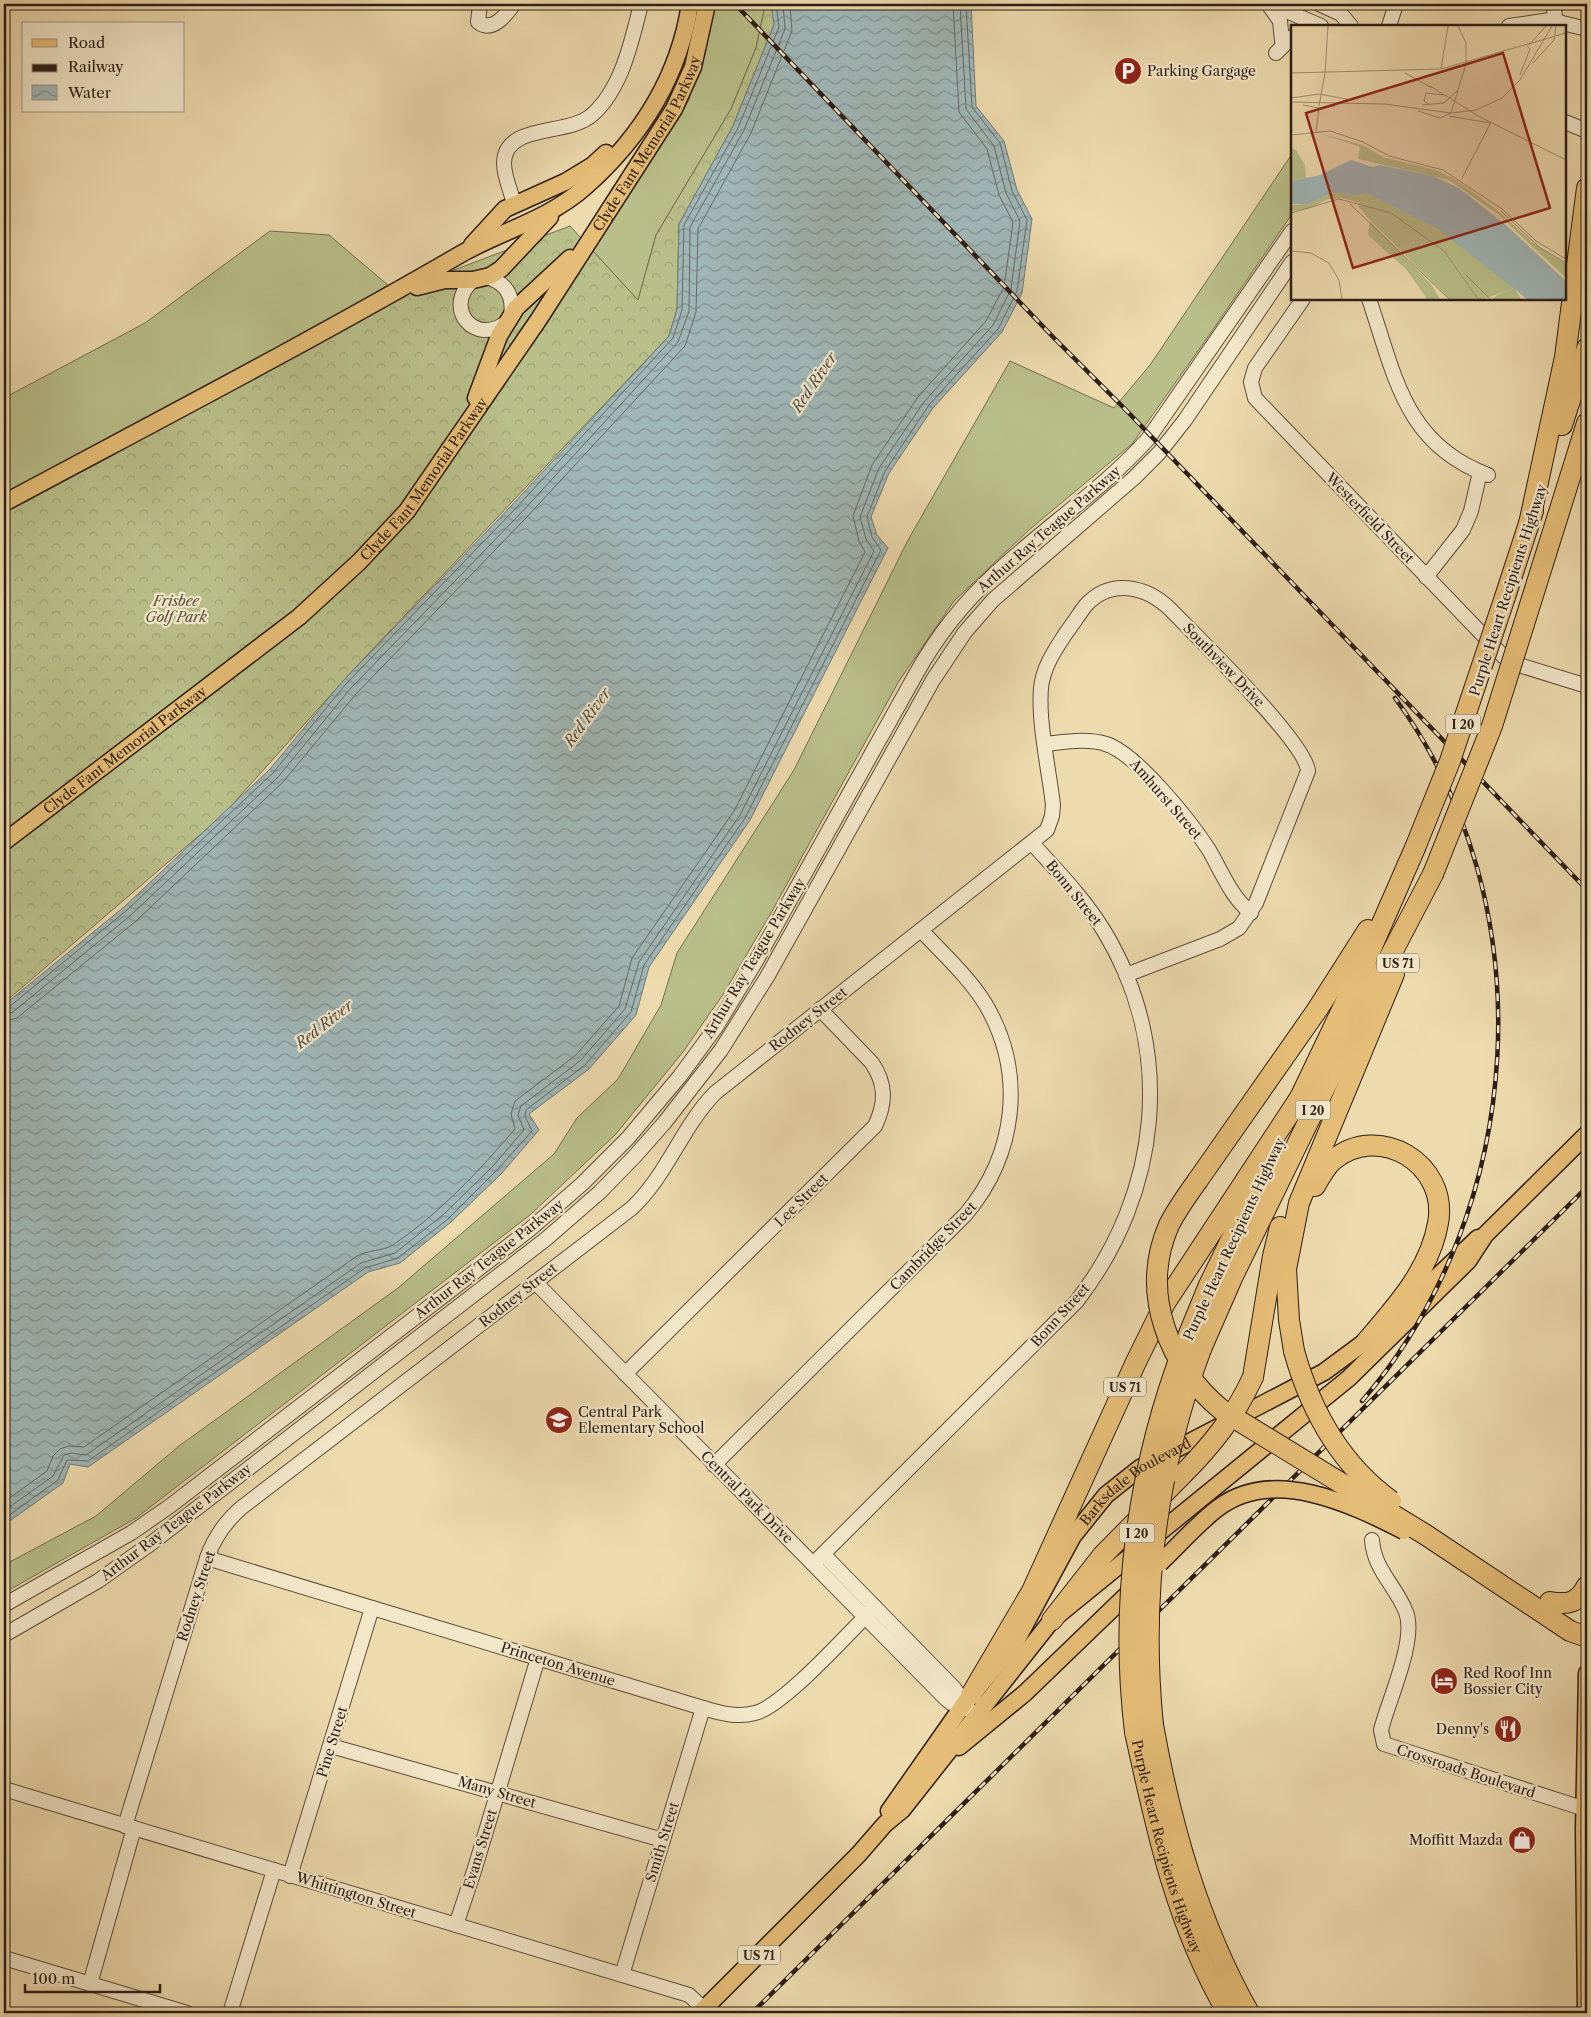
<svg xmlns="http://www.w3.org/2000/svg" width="1591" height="2017" font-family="'Libre Caslon Text',serif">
  <defs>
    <pattern id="forest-crowns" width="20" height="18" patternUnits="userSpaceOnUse" patternTransform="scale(1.25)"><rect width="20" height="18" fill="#b9bf89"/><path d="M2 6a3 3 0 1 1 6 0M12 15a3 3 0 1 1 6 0" fill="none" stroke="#9fa476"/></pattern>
    <pattern id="water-waves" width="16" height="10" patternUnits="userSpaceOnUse" patternTransform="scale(1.25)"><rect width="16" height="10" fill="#a0b7b7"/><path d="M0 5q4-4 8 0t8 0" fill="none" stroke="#839494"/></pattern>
  </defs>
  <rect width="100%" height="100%" fill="#eddaad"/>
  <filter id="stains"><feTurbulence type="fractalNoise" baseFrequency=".004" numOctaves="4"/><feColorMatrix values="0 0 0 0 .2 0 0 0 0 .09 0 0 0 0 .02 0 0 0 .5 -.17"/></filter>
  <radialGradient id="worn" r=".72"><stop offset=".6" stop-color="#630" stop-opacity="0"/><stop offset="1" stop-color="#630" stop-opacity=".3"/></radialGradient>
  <g fill="#b9bf89" stroke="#736e50">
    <polygon points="712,4 763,4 764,11 756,48 731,109 656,235 638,301 593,251 689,100"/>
    <polygon points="1292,154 1292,214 1212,331 1132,444 1029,530 954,601 899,681 771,913 724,993 683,1052 615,1135 530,1215 136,1518 4,1593 4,1565 96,1516 179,1446 398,1288 554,1154 577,1118 618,1079 661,1005 677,953 794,770 907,542 1010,361 1114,408 1150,365"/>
    <polygon points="270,231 329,235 396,292 4,496 4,398 145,323"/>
  </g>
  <polygon fill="url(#forest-crowns)" stroke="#736e50" points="763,4 772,4 774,25 733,126 679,224 677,309 669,336 354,669 223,815 4,1003 4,507 446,273 570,226 638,300 656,235 731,109 756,48 764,11"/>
  <polygon fill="url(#water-waves)" stroke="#727977" points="771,4 971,4 976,106 1004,141 1017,190 1032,219 1022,293 1002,332 933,408 889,473 871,517 877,535 888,548 750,820 649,967 636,1015 589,1069 529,1114 539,1130 501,1174 451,1222 400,1263 368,1272 88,1467 70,1464 63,1483 4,1525 4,1005 124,907 270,769 342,682 511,506 669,336 677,309 679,224 733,126 774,25"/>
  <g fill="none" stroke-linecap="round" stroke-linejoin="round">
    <g stroke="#666a66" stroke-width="1">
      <polyline points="4,1008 9,1007 127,910 273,773 345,685 515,509 673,338 682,310 684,225 738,128 779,27 776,4"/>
      <polyline points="4,1015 13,1012 131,915 278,777 350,689 520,514 678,342 689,311 690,227 744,130 785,29 783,4"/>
      <polyline points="4,1022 17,1018 136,921 283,782 356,694 525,519 685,346 696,312 698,229 751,133 792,31 790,4"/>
      <path d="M4 1502 47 1471 53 1456 60 1449 69 1446 84 1447 357 1256C368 1250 383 1251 393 1245 439 1214 479 1171 515 1129L511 1114 515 1101 576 1055 619 1006 632 958 734 811 865 552 859 541 853 516 872 465 918 397 986 321 1004 287 1013 222 999 195 987 149 959 112 953 4"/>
      <polyline points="4,1511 53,1476 64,1455 71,1453 86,1455 361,1263 395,1253 444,1214 493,1166 524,1130 518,1115 521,1106 581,1060 625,1009 639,962 740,815 874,551 866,539 860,517 879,468 924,402 993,325 1011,289 1020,221 1006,193 994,146 966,109 960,4"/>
      <polyline points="4,1519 58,1480 67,1460 88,1461 365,1268 398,1258 448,1219 497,1170 532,1131 525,1116 526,1110 585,1065 631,1012 644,965 745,818 881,550 872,537 867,517 885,471 929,405 998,329 1017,291 1027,220 1012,191 1000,143 972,107 966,4"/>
    </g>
    <g stroke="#5d4c3c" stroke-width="16">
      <g id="minor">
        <path d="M480 4 478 22C492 33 505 16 514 4"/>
        <polyline points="1268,4 1280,21 1282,41"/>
        <polyline points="1270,4 1321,26"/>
        <polyline points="1319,4 1341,14 1351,26"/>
        <polyline points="1553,4 1556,21"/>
        <polyline points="1389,26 1396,4"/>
        <polyline points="1509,26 1550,20 1587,29"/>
        <polyline points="1276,53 1292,37"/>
        <polyline points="1565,122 1587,131"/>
        <path d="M514 204C511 191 504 177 504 163 505 122 569 137 593 114 622 88 632 40 641 4"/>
        <path d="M486 277C506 282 514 296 511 315"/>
        <path d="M473 280C442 308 475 347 507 322"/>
        <polyline points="1303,299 1255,368 1251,382 1255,398 1504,657 1519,665 1587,686"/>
        <path d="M1369 299C1395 375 1404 444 1488 475"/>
        <polyline points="1426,577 1463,530 1471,511 1480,472"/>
        <path d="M1046 744C1065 742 1087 738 1106 744 1137 754 1191 822 1209 850 1222 872 1231 897 1251 913"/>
        <polyline points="535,1282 946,1699 951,1703 964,1704"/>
        <path d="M625 1374 875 1126C886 1103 886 1084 872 1063L820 1009"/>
        <path d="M714 1465 966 1214C1016 1154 1026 1074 986 1005 969 977 943 954 921 930"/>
        <path d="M1372 1540C1374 1570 1396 1586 1406 1612 1417 1640 1388 1701 1381 1730L1384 1744 1585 1809"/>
        <polyline points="823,1554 954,1688 969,1710"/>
        <path d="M207 1558 703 1708C720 1713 737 1718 755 1713 784 1706 850 1631 875 1607"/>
        <path d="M813 1564 1077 1301C1161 1192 1176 1050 1104 931 1084 898 1057 871 1032 843"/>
        <path d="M4 1605 131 1533 170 1506 529 1230 582 1184 628 1138 680 1076 716 1027 756 961 916 674C937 636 964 602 996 573 1045 527 1103 489 1148 439L1292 231"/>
        <polyline points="4,1635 98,1581 153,1542 546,1239 600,1192 635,1156 665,1122 721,1050 767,977 933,680 965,632 993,600 1134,478 1159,453 1185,420 1292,262"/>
        <polyline points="331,1746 663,1840"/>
        <polyline points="4,1789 689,1995 704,2009"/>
        <path d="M125 1826 207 1558C214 1538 225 1522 241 1508L632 1208C667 1175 682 1127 715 1093L1047 830 1052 816 1053 805C1049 770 1038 722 1041 688 1043 667 1055 650 1066 633 1073 624 1079 614 1086 605 1111 578 1146 586 1170 609 1195 635 1306 742 1308 771L1256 903 1239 928 1220 939 1126 975"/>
        <polyline points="290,1876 372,1608"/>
        <polyline points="456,1925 475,1868 538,1658"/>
        <polyline points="4,1958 187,2013"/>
        <polyline points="622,1975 703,1708"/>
        <polyline points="90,1984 134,1828"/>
        <polyline points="230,2013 274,1870"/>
      </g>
    </g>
    <g stroke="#2d1d16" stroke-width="19">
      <g id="major">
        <polyline points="472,245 505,209 565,182 593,165 606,153"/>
        <polyline points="417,287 445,280 473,280 490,276 501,269 550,217"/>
        <polyline points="476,398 499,336 516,308 570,258"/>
        <path d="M4 503C157 421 311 341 461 254 502 231 549 219 585 187 640 138 679 77 690 4"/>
        <path id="s1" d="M4 842 299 617 359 562 407 511 539 319 674 109 693 67 707 4"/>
        <polyline points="1398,1314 1478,1238"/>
        <polyline points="959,1747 1025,1693 1137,1585"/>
        <path id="s2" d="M889 1811 964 1704 1015 1643 1073 1536 1106 1495 1140 1468 1324 1372 1374 1335"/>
        <polyline points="700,2013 858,1855 885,1824 902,1810 1052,1620 1349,1378 1468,1261 1485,1235 1587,1134"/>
        <polyline points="1586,2013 1584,1830 1587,1673"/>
      </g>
    </g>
    <g stroke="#2d1d16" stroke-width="22">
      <g id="highway">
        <polyline points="1562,425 1587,348"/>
        <polyline points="1529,524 1565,357 1587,188"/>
        <polyline points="1505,597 1533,511"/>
        <polyline points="1524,624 1587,423"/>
        <polyline points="1297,1104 1370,951 1415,848"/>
        <polyline points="1198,1180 1317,1010 1368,930"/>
        <path d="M1315 1186C1320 1177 1325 1168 1332 1161 1378 1121 1449 1164 1438 1223 1430 1270 1396 1307 1366 1342"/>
        <polyline points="1186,1341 1209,1285 1271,1157"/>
        <polyline points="1201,1349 1232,1278 1373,989 1433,874"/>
        <polyline points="1294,1351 1289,1320 1286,1269 1299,1203 1394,974"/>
        <polyline points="1253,1377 1273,1256 1280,1227"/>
        <polyline points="1426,1535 1570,1631 1587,1637"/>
        <path d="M1550 1602C1568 1605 1578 1603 1587 1586"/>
        <polyline points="1052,1620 1103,1555 1182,1475"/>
        <polyline points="971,1695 1032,1591 1136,1362 1165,1303 1303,1093"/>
        <path d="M1153 1725C1171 1826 1199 1924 1249 2013"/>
        <path id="s3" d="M1135 1732C1156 1829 1177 1927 1228 2013"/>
      </g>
    </g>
    <use href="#minor" stroke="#f3e7ca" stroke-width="14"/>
    <use href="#major" stroke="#e6bd76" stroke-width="16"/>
    <use href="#highway" stroke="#e6bd76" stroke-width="20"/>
    <g stroke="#2d1d16" stroke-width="4.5">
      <g id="rail">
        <polyline points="735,4 1054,338 1124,408 1587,890"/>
        <path d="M1362 1401C1527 1209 1547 905 1395 698"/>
        <polyline points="752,2013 1587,1187"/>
      </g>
    </g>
    <use href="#rail" stroke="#f3e7ca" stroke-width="2.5" stroke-dasharray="8" stroke-linecap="butt"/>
    <g stroke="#2d1d16" stroke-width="19" stroke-linecap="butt">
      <path id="major-bridge" d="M1160 1563C1179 1545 1197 1524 1218 1508 1273 1466 1351 1504 1404 1531"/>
    </g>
    <g stroke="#2d1d16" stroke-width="22" stroke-linecap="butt">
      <g id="highway-bridge">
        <polyline points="1415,848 1450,761 1505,597"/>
        <polyline points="1433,874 1492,726 1524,624"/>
        <path d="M1198 1180C1188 1194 1177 1209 1169 1225 1139 1293 1169 1367 1223 1411L1426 1535"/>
        <path d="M1294 1351C1311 1412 1340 1464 1391 1501"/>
        <path d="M1182 1475C1212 1445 1235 1416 1253 1377"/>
        <path d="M1153 1725C1140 1596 1156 1471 1201 1349"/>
        <path d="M1135 1732C1119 1600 1138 1465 1186 1341"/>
      </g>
    </g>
    <use href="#major-bridge" stroke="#e6bd76" stroke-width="16"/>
    <use href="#highway-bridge" stroke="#e6bd76" stroke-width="20"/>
  </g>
  <defs>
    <g id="parking-disc" transform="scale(1.4375)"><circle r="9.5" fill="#8f2418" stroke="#f3e7ca"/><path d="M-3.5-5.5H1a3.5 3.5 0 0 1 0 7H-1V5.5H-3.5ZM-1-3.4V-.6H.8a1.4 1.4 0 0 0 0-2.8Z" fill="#fff"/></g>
    <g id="school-disc" transform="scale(1.4375)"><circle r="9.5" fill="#8f2418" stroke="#f3e7ca"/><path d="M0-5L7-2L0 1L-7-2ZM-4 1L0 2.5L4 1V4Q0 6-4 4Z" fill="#fff"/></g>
    <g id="hotel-disc" transform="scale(1.4375)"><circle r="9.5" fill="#8f2418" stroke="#f3e7ca"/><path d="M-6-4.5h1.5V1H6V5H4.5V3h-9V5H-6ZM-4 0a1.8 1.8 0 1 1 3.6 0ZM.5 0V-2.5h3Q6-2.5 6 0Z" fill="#fff"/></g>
    <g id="restaurant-disc" transform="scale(1.4375)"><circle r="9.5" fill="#8f2418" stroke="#f3e7ca"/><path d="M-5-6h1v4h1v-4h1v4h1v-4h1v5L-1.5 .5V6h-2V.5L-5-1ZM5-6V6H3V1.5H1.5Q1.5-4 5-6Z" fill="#fff"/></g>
    <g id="shop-disc" transform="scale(1.4375)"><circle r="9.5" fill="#8f2418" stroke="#f3e7ca"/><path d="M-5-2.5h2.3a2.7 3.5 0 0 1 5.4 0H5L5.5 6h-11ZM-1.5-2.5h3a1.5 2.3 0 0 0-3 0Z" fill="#fff"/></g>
  </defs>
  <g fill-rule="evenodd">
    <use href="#parking-disc" x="1128" y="71"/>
    <use href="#school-disc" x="559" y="1420"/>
    <use href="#hotel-disc" x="1444" y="1681"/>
    <use href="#restaurant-disc" x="1508" y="1729"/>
    <use href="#shop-disc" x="1522" y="1840"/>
  </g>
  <g text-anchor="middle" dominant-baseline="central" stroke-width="4.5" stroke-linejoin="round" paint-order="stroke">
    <g fill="#f3e7ca" stroke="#685a4c" stroke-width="1">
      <rect x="1445.5" y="714.5" width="35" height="19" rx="4"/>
      <rect x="1377" y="953.5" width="42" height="19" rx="4"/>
      <rect x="1295.5" y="1100.5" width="35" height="19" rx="4"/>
      <rect x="1104" y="1377.5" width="42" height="19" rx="4"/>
      <rect x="1119.5" y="1523.5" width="35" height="19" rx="4"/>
      <rect x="738" y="1945.5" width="42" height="19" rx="4"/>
    </g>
    <g font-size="12" font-weight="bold" fill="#2d1d16">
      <text x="1463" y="724">I 20</text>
      <text x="1398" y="963">US 71</text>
      <text x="1313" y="1110">I 20</text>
      <text x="1125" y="1387">US 71</text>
      <text x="1137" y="1533">I 20</text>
      <text x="759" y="1955">US 71</text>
    </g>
    <g font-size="14" fill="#2d1d16" stroke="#f3e7ca" text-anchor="start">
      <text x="1147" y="71">Parking Gargage</text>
      <text x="578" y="1412">Central Park<tspan x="578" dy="16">Elementary School</tspan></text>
      <text x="1463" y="1673">Red Roof Inn<tspan x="1463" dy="16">Bossier City</tspan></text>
      <text x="1489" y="1729" text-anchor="end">Denny's</text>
      <text x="1503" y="1840" text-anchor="end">Moffitt Mazda</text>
    </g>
    <g font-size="14" fill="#2d1d16" stroke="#f3e7ca">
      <text stroke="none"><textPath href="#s1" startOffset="962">Clyde Fant Memorial Parkway</textPath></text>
      <text stroke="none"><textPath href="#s1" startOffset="558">Clyde Fant Memorial Parkway</textPath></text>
      <text transform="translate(1370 518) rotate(46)">Westerfield Street</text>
      <text transform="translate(1049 529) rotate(-41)">Arthur Ray Teague Parkway</text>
      <text transform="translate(1508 590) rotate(-72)">Purple Heart Recipients Highway</text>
      <text transform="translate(1224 665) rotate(46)">Southview Drive</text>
      <text stroke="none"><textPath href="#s1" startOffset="152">Clyde Fant Memorial Parkway</textPath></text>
      <text transform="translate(1166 799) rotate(49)">Amhurst Street</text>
      <text transform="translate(1074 893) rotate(51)">Bonn Street</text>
      <text transform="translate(754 958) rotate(-59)">Arthur Ray Teague Parkway</text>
      <text transform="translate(808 1019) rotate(-38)">Rodney Street</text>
      <text transform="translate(801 1200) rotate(-45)">Lee Street</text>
      <text transform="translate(1234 1239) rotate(-65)">Purple Heart Recipients Highway</text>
      <text transform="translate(933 1246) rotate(-46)">Cambridge Street</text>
      <text transform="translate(489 1259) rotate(-38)">Arthur Ray Teague Parkway</text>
      <text transform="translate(518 1295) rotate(-38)">Rodney Street</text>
      <text transform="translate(1060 1315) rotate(-48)">Bonn Street</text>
      <text stroke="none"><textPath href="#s2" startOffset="416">Barksdale Boulevard</textPath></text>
      <text transform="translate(747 1497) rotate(45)">Central Park Drive</text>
      <text transform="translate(176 1522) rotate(-37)">Arthur Ray Teague Parkway</text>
      <text transform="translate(196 1596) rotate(-72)">Rodney Street</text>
      <text transform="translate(558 1664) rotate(17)">Princeton Avenue</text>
      <text transform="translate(332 1742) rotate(-73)">Pine Street</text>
      <text transform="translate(1466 1771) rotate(18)">Crossroads Boulevard</text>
      <text transform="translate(497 1792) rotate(16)">Many Street</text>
      <text transform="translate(662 1842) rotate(-73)">Smith Street</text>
      <text stroke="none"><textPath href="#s3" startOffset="119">Purple Heart Recipients Highway</textPath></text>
      <text transform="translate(480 1849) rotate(-73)">Evans Street</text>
      <text transform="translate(356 1895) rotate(17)">Whittington Street</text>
    </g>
    <g font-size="14" font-style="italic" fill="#574e38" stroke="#f3e7ca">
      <text x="176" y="601">Frisbee<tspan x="176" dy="16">Golf Park</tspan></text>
    </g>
    <g font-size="15" font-style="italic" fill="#504b46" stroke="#f3e7ca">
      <text transform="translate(814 382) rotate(-56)">Red River</text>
      <text transform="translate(587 717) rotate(-54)">Red River</text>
      <text transform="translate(324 1024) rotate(-38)">Red River</text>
    </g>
  </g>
  <g transform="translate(1291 25)">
    <rect width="275" height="275" fill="#eddaad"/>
    <path d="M27 108 72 120 92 132 145 145 165 155 206 185 242 218 275 239V253L207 189 158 155 67 134 69 122ZM41 168 73 172 69 178 51 173 37 174 17 184 0 186V180H19ZM79 196 140 259 149 274H136L115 244 77 210ZM223 263 230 274H202L206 270Z" fill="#b9bf89"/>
    <path d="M42 167 75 168 135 197 164 215 223 263 193 274H158L76 192 67 181 72 172 41 168 19 180H0L18 179Z" fill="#b9bf89"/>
    <path d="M0 123 5 125 14 140 15 153 0 156Z" fill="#b9bf89"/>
    <path d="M60 135 82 142 89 140 142 151 168 163 216 201 275 256V274H236L147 204 75 168 64 170 42 167 18 179H0V156L29 150Z" fill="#a0b7b7"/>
    <path fill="none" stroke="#a08e71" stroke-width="1" d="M167 1 175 18V39M238 20 255 1M242 38 263 15 265 1M150 44 157 1M0 48 150 44 275 8M34 48 37 1M114 48 141 63M229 50 239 24 236 21M139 61 189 92 275 135M0 73 28 69 60 75M0 77 93 79 160 88 185 85 211 73 229 55 261 1M12 80 28 83 44 81M131 80 153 78 166 66M139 80 133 76 135 68 152 70M28 81 34 48M127 86 149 93 160 88 175 39M158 91 199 98M25 107 28 83M0 110 39 106 72 117 98 131 152 145 211 184 245 216 275 234M171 153 200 97M59 179 158 274M210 186 248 222 275 238M0 188 48 174 100 188 153 226 187 274M0 226 20 228 38 238 48 255 51 274M175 250 199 274"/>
    <path fill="#8f2418" fill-opacity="0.15" stroke="#8f2418" stroke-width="2.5" d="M212 28 259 183 62 243 15 88Z"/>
    <rect width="275" height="275" fill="none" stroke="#2d1d16" stroke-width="2.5"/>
  </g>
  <rect width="1591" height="2017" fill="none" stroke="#eddaad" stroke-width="20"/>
  <rect x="5" y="5" width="1581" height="2007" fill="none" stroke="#2d1d16" stroke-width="2.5"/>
  <rect x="10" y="10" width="1571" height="1997" fill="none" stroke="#2d1d16"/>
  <rect x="22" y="22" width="162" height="90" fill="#f3e7ca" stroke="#a49682"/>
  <rect x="32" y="39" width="25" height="8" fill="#e6bd76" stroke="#a49682"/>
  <text x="68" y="48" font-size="15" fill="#2d1d16">Road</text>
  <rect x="32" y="64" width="25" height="8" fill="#2d1d16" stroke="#a49682"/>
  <text x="68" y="72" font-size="15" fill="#2d1d16">Railway</text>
  <rect x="32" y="85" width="25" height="15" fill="url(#water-waves)" stroke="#a49682"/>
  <text x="68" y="98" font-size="15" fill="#2d1d16">Water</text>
  <path d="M25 1984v8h135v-8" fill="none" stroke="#2d1d16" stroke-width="2.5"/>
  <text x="32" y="1984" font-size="15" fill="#2d1d16" stroke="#f3e7ca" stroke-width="4" paint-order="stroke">100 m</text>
  <rect width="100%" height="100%" filter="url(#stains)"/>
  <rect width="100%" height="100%" fill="url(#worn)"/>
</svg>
